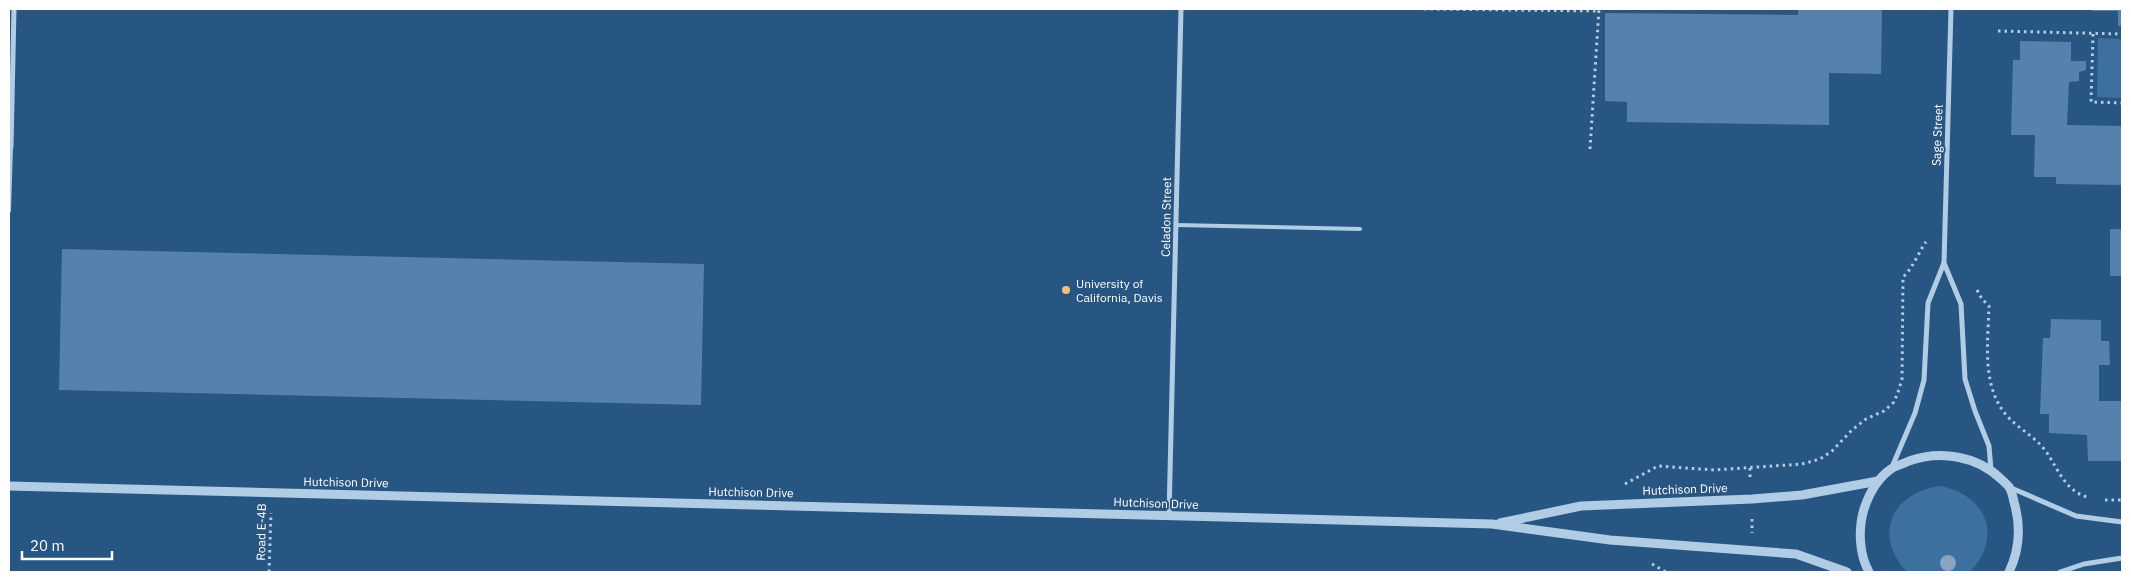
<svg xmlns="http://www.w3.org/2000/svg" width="2131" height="581" font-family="'IBM Plex Sans',sans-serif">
  <rect width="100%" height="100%" fill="#285682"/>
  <g fill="#3d709f">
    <polygon points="2098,38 2122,39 2122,98 2097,97"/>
    <path d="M1941 486C1987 496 2003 536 1970 572H1907C1872 536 1892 491 1941 486Z"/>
  </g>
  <g fill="#5582ac">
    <polygon points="1798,9 1882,9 1881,74 1829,73 1829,125 1627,122 1627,102 1605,101 1605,13 1798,15"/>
    <polygon points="2092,9 2122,9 2122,26 2118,26 2118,11 2092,11"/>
    <polygon points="2020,41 2071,42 2071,61 2086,61 2086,70 2079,72 2079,81 2069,82 2067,125 2122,126 2122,185 2056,184 2056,177 2034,177 2035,135 2011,135 2013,60 2020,60"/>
    <rect x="2110" y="229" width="12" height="47"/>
    <polygon points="62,249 704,264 701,405 59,390"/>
    <polygon points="2051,319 2101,320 2101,341 2109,341 2110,365 2099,365 2099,401 2122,401 2122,461 2088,461 2087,435 2049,433 2049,414 2040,414 2043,338 2050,338"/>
  </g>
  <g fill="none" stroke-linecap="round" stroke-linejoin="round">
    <g stroke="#b1cde6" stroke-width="3" stroke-dasharray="2.5 4" stroke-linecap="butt">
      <polyline points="1424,9 1599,11"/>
      <polyline points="1998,31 2122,34"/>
      <polyline points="2093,34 2091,102 2122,103"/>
      <polyline points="1590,149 1599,9"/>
      <path d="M1977 290 1982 299 1989 306C1988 342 1981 388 2008 417 2019 429 2034 436 2045 450 2058 468 2064 490 2087 497"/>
      <polyline points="1750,468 1750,480"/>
      <path d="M1625 484 1658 466 1714 470 1802 464 1820 459 1832 451 1852 430 1866 419 1884 411 1894 402 1898 392 1902 379 1903 277C1913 268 1918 253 1926 242"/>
      <polyline points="2105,500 2122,500"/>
      <polyline points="1752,519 1752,533"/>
      <polyline points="1652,564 1666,572"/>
      <polyline points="269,572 271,513"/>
    </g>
    <g stroke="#b1cde6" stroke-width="4">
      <polyline points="9,211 11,147"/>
      <polyline points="1176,225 1360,229"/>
    </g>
    <g stroke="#b1cde6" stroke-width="5">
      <polyline points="9,148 11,147 14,9"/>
      <polyline points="1944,263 1961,304 1965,379 1975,411 1989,446 1991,470"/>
      <polyline points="1892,467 1915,413 1924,380 1928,303 1944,263 1951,9"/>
      <polyline points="2009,487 2076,516 2122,522"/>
      <polyline points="1169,516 1181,9"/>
      <polyline points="2060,572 2084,564 2122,558"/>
    </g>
    <g stroke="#b1cde6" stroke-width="9">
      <polyline points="9,486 1492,524 1610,540 1796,554 1847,572"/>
      <polyline points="1500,523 1581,506 1752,499 1802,495 1878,481"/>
      <path d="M1869 572C1859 554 1858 529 1864 509 1869 494 1878 478 1891 469 1896 465 1903 464 1909 461 1941 450 1977 456 2001 479 2004 482 2008 485 2009 487 2012 491 2013 498 2014 502 2021 526 2020 549 2009 572"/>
    </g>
  </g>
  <circle fill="#87a5c1" cx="1948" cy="563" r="8"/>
  <circle fill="#eec278" stroke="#285682" stroke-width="2" cx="1066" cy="290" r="5"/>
  <g text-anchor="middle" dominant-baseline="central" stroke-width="4" stroke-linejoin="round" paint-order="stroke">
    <g font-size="12" fill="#fff" stroke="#285682">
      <text transform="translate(1937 135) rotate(-88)">Sage Street</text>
      <text transform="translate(1166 217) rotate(-89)">Celadon Street</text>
      <text transform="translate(346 482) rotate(1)">Hutchison Drive</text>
      <text transform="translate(1685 489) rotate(-2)">Hutchison Drive</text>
      <text transform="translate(751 492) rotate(1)">Hutchison Drive</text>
      <text transform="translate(1156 503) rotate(2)">Hutchison Drive</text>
      <text transform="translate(261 532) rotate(-89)">Road E-4B</text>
    </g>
    <g font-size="12" fill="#fff" stroke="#285682" text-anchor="start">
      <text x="1076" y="283">University of<tspan x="1076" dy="14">California, Davis</tspan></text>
    </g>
  </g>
  <rect width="2131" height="581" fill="none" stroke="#ffffff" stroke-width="20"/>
  <path d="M22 551v8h90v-8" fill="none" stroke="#ffffff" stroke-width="2.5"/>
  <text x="30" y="551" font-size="15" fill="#ffffff" stroke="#285682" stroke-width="4" paint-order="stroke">20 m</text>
</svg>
